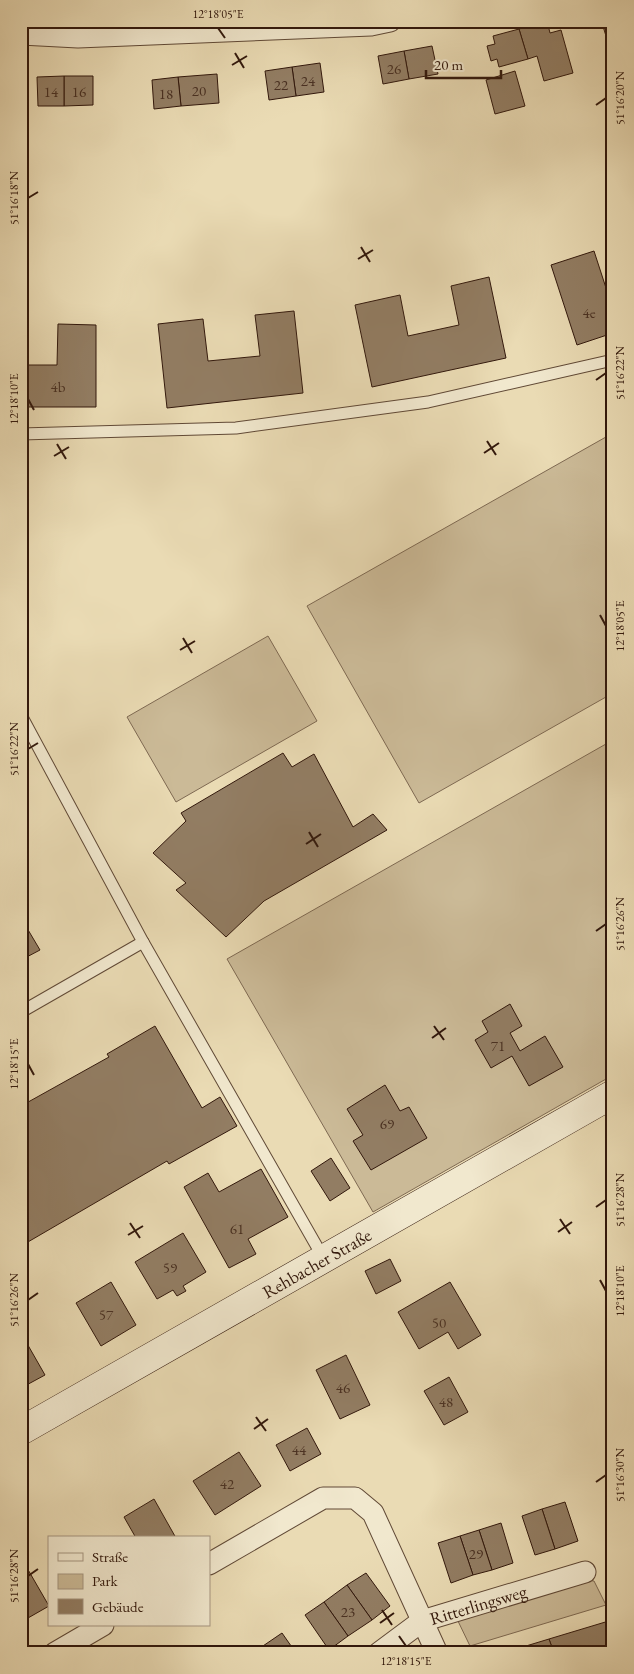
<svg xmlns="http://www.w3.org/2000/svg" width="634" height="1674" font-family="'EB Garamond',serif">
  <rect width="100%" height="100%" fill="#eadbb4"/>
  <filter id="stains"><feTurbulence type="fractalNoise" baseFrequency=".004" numOctaves="4"/><feColorMatrix values="0 0 0 0 .2 0 0 0 0 .09 0 0 0 0 .02 0 0 0 .5 -.17"/></filter>
  <radialGradient id="worn" r=".72"><stop offset=".6" stop-color="#630" stop-opacity="0"/><stop offset="1" stop-color="#630" stop-opacity=".3"/></radialGradient>
  <g fill="#cbba97" stroke="#7e6952">
    <polygon points="613,433 613,693 419,803 307,606"/>
    <polygon points="268,636 317,721 176,802 127,717"/>
    <polygon points="613,740 613,1075 373,1212 227,959"/>
    <polygon points="587,1580 594,1581 606,1605 470,1646 457,1619"/>
  </g>
  <g fill="#927d63" stroke="#32180c">
    <polygon points="547,21 550,33 561,30 573,73 544,81 537,56 528,59 519,29"/>
    <polygon points="609,21 613,21 613,59 602,23"/>
    <polygon points="519,29 528,59 499,67 497,59 491,61 487,46 495,44 493,36"/>
    <polygon points="432,46 438,74 409,79 404,51"/>
    <polygon points="404,51 409,79 383,84 378,56"/>
    <polygon points="320,63 324,92 296,96 292,67"/>
    <polygon points="292,67 296,96 269,100 265,71"/>
    <polygon points="515,71 525,106 495,114 486,80"/>
    <polygon points="217,74 219,103 181,106 178,77"/>
    <polygon points="64,76 93,76 93,105 64,106"/>
    <polygon points="64,76 64,106 38,106 37,77"/>
    <polygon points="178,77 181,106 154,109 152,80"/>
    <polygon points="594,251 607,291 613,289 613,333 577,345 551,265"/>
    <polygon points="489,277 506,358 372,387 355,305 400,295 408,336 459,325 451,286"/>
    <polygon points="294,311 303,393 167,408 158,324 203,319 208,361 260,356 255,315"/>
    <polygon points="58,324 96,325 96,407 21,407 21,365 57,365"/>
    <polygon points="283,753 292,767 314,754 353,827 373,814 387,830 264,901 226,937 176,890 186,883 153,853 186,821 181,813"/>
    <polygon points="21,918 40,950 21,960"/>
    <polygon points="510,1004 522,1026 510,1033 520,1051 545,1036 563,1067 529,1086 512,1056 491,1068 475,1040 488,1032 482,1021"/>
    <polygon points="155,1026 202,1108 220,1097 237,1126 169,1164 167,1161 21,1246 21,1106 109,1057 107,1054"/>
    <polygon points="385,1085 400,1111 409,1107 427,1138 371,1170 353,1141 363,1135 347,1109"/>
    <polygon points="331,1158 350,1188 330,1201 311,1171"/>
    <polygon points="261,1169 288,1217 248,1239 256,1254 229,1268 184,1187 208,1173 219,1192"/>
    <polygon points="183,1233 206,1272 183,1286 186,1291 177,1296 173,1290 157,1299 135,1262"/>
    <polygon points="390,1259 401,1281 376,1294 365,1271"/>
    <polygon points="111,1282 136,1325 101,1346 76,1303"/>
    <polygon points="450,1282 481,1335 458,1349 448,1332 419,1349 398,1312"/>
    <polygon points="21,1333 45,1375 21,1388"/>
    <polygon points="346,1355 370,1405 340,1419 316,1370"/>
    <polygon points="449,1377 468,1412 444,1425 424,1391"/>
    <polygon points="307,1428 321,1454 290,1471 276,1445"/>
    <polygon points="239,1452 261,1486 215,1515 193,1481"/>
    <polygon points="154,1499 176,1538 136,1538 124,1517"/>
    <polygon points="565,1502 578,1541 555,1549 542,1509"/>
    <polygon points="542,1509 555,1549 535,1555 522,1516"/>
    <polygon points="501,1523 513,1563 492,1570 479,1530"/>
    <polygon points="479,1530 492,1570 473,1575 460,1536"/>
    <polygon points="460,1536 473,1575 451,1583 438,1543"/>
    <polygon points="23,1561 49,1606 21,1622 21,1562"/>
    <polygon points="366,1573 390,1606 372,1620 347,1585"/>
    <polygon points="347,1585 372,1620 348,1636 324,1602"/>
    <polygon points="324,1602 348,1636 329,1650 305,1615"/>
    <polygon points="612,1620 613,1653 554,1653 549,1639"/>
    <polygon points="282,1633 296,1653 264,1653 260,1648"/>
    <polygon points="549,1639 554,1653 503,1653"/>
    <polygon points="260,1648 264,1653 254,1653"/>
  </g>
  <g fill="none" stroke-linecap="round" stroke-linejoin="round">
    <g stroke="#604936" stroke-width="13">
      <g id="lane">
        <polyline points="21,434 236,428 428,402 613,360"/>
        <polyline points="21,715 143,942 324,1259"/>
        <polyline points="21,1012 143,942"/>
      </g>
    </g>
    <g stroke="#604936" stroke-width="23">
      <g id="street">
        <polyline points="21,34 78,37 371,25 390,21"/>
        <polyline points="209,1564 323,1498 355,1498 373,1513 437,1653"/>
        <polyline points="55,1653 103,1625"/>
        <path id="s1" d="M379 1653 422 1621 585 1572"/>
      </g>
    </g>
    <g stroke="#32180c" stroke-width="29">
      <g id="secondary">
        <path id="s2" d="M21 1431 613 1094"/>
      </g>
    </g>
    <use href="#lane" stroke="#f1e8ce" stroke-width="11"/>
    <use href="#street" stroke="#f1e8ce" stroke-width="21"/>
    <use href="#secondary" stroke="#f1e8ce" stroke-width="28"/>
  </g>
  <path fill="none" stroke="#32180c" stroke-width="2" d="M218 28 225 38M235 53 244 68M232 65 247 56M596 105 606 98M28 198 38 192M361 247 370 262M358 259 373 250M596 380 606 373M28 399 34 410M487 441 496 455M57 444 66 459M484 453 499 443M54 456 69 447M600 615 606 626M183 638 192 653M180 650 195 641M28 749 38 743M309 832 318 847M306 844 321 834M596 931 606 924M434 1026 444 1040M432 1038 446 1028M28 1064 34 1075M596 1207 606 1200M560 1219 570 1234M130 1223 140 1238M558 1232 572 1222M128 1235 143 1226M600 1280 606 1291M28 1300 38 1293M256 1417 266 1431M254 1429 268 1419M596 1482 606 1475M28 1576 38 1569M382 1610 392 1625M380 1623 394 1613M399 1636 406 1646"/>
  <g text-anchor="middle" dominant-baseline="central" stroke-width="4.5" stroke-linejoin="round" paint-order="stroke">
    <g font-size="15" fill="#4a3122">
      <text x="394" y="68">26</text>
      <text x="308" y="80">24</text>
      <text x="281" y="84">22</text>
      <text x="199" y="90">20</text>
      <text x="51" y="91">14</text>
      <text x="79" y="91">16</text>
      <text x="166" y="93">18</text>
      <text x="589" y="312">4e</text>
      <text x="58" y="386">4b</text>
      <text x="498" y="1045">71</text>
      <text x="387" y="1123">69</text>
      <text x="237" y="1228">61</text>
      <text x="170" y="1267">59</text>
      <text x="106" y="1314">57</text>
      <text x="439" y="1322">50</text>
      <text x="343" y="1387">46</text>
      <text x="446" y="1401">48</text>
      <text x="299" y="1449">44</text>
      <text x="227" y="1483">42</text>
      <text x="476" y="1553">29</text>
      <text x="348" y="1611">23</text>
    </g>
    <g font-size="18" fill="#32180c" stroke="#f1e8ce">
      <text stroke="none"><textPath href="#s2" startOffset="340">Rehbacher Straße</textPath></text>
      <text stroke="none"><textPath href="#s1" startOffset="112">Ritterlingsweg</textPath></text>
    </g>
  </g>
  <rect width="634" height="1674" fill="none" stroke="#eadbb4" stroke-width="55"/>
  <rect x="48" y="1536" width="162" height="90" fill="#f1e8ce" stroke="#a59580"/>
  <rect x="58" y="1553" width="25" height="8" fill="#f1e8ce" stroke="#a59580"/>
  <text x="92" y="1562" font-size="15" fill="#32180c">Straße</text>
  <rect x="58" y="1574" width="25" height="15" fill="#cbba97" stroke="#a59580"/>
  <text x="92" y="1586" font-size="15" fill="#32180c">Park</text>
  <rect x="58" y="1599" width="25" height="15" fill="#927d63" stroke="#a59580"/>
  <text x="92" y="1612" font-size="15" fill="#32180c">Gebäude</text>
  <path d="M426 70v8h75v-8" fill="none" stroke="#32180c" stroke-width="2.5"/>
  <text x="434" y="70" font-size="15" fill="#32180c" stroke="#f1e8ce" stroke-width="4" paint-order="stroke">20 m</text>
  <rect x="28" y="28" width="578" height="1618" fill="none" stroke="#32180c" stroke-width="2"/>
  <g font-size="12" text-anchor="middle" fill="#32180c">
    <text x="218" y="18">12°18'05"E</text>
    <text transform="translate(620 98) rotate(-90)" y="4">51°16'20"N</text>
    <text transform="translate(14 198) rotate(-90)" y="4">51°16'18"N</text>
    <text transform="translate(620 373) rotate(-90)" y="4">51°16'22"N</text>
    <text transform="translate(14 399) rotate(-90)" y="4">12°18'10"E</text>
    <text transform="translate(620 626) rotate(-90)" y="4">12°18'05"E</text>
    <text transform="translate(14 749) rotate(-90)" y="4">51°16'22"N</text>
    <text transform="translate(620 924) rotate(-90)" y="4">51°16'26"N</text>
    <text transform="translate(14 1064) rotate(-90)" y="4">12°18'15"E</text>
    <text transform="translate(620 1200) rotate(-90)" y="4">51°16'28"N</text>
    <text transform="translate(620 1291) rotate(-90)" y="4">12°18'10"E</text>
    <text transform="translate(14 1300) rotate(-90)" y="4">51°16'26"N</text>
    <text transform="translate(620 1475) rotate(-90)" y="4">51°16'30"N</text>
    <text transform="translate(14 1576) rotate(-90)" y="4">51°16'28"N</text>
    <text x="406" y="1665">12°18'15"E</text>
  </g>
  <rect width="100%" height="100%" filter="url(#stains)"/>
  <rect width="100%" height="100%" fill="url(#worn)"/>
</svg>
